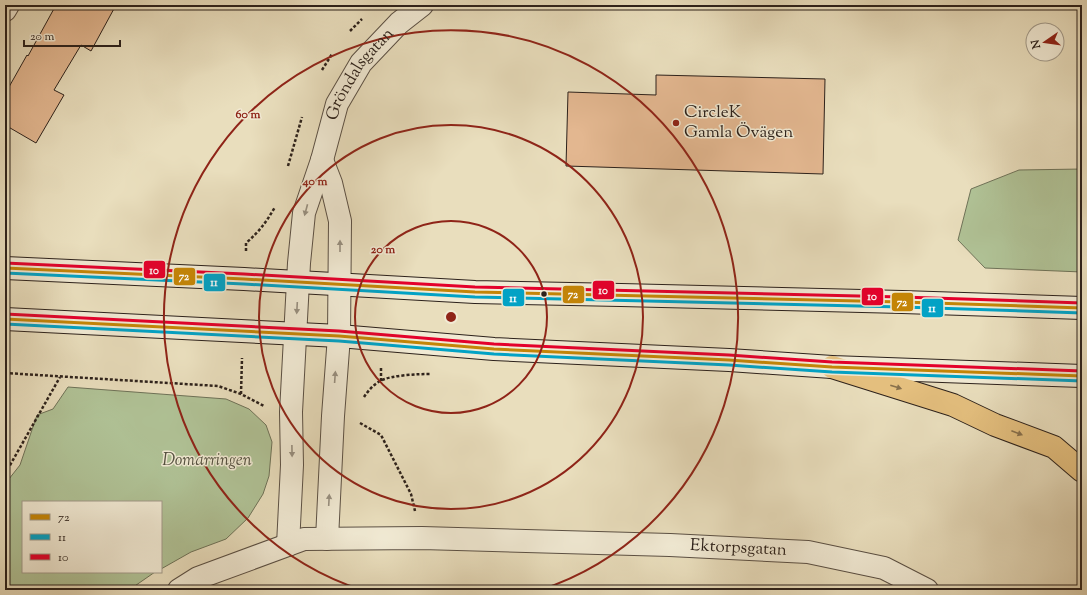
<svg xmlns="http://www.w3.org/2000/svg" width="1087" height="595" font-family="'Sorts Mill Goudy',serif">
  <rect width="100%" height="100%" fill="#e9debd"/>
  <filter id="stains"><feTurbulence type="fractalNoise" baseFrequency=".005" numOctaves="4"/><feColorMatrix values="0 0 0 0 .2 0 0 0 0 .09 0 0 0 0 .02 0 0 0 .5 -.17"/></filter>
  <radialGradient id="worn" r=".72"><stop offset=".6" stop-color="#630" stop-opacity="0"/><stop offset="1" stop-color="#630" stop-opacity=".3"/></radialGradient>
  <g fill="#b0c296" stroke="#6e7258">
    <polygon points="1082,169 1082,272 985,268 958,240 971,189 1019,170"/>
    <polygon points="68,387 226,399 249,409 266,425 272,442 269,476 263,494 248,518 226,539 191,552 161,569 161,502 23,502 23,572 155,572 129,590 5,590 5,484 20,465 37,415 53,409"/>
  </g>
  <g fill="#e3b790" stroke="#2c211b">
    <polygon points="56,5 116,5 91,51 81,45 54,90 64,95 36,143 5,125 5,94 27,55 28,56"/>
    <polygon points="656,75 825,79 823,174 566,166 568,92 656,95"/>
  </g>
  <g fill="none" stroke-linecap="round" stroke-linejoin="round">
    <g stroke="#5b5044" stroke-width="24">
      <g id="street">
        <polyline points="5,10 8,5"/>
        <polyline points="322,160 331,183 340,221 339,336 333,416 327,539"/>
        <path id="s1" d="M288 545 292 465 291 412 299 263 304 213 322 160 337 104 361 63 399 23 422 5"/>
        <path id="s2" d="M179 590 198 578 304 539 422 538 670 545 808 552 884 568 927 590"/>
      </g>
    </g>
    <g stroke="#2c211b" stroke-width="24">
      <g id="secondary">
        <polyline points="5,268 244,279 475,292 621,295 902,302 1082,308"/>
        <polyline points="5,319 339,336 494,349 729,360 832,367 1082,376"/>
      </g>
    </g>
    <g stroke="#2c211b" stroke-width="24">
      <polyline id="highway" points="832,367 953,405 995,425 1054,447 1082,471"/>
    </g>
    <g stroke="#2c211b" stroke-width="2.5" stroke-dasharray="3 2" stroke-linecap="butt">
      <polyline points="350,31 362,19"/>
      <polyline points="322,70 332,54"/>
      <polyline points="288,166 302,117"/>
      <path d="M246 251V243C259 232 267 221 275 207"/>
      <polyline points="5,373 218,386 241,394 264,406"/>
      <polyline points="381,381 381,367"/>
      <polyline points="241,394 242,358"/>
      <path d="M364 397C368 391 373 385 380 381 391 375 418 374 431 374"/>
      <polyline points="360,423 381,435 411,494 415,511"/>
      <polyline points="5,474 60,377"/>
    </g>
    <use href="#street" stroke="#f1ead4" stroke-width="22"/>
    <use href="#secondary" stroke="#f1ead4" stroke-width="22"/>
    <use href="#highway" stroke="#e4bf7e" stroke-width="22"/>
    <g stroke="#f1ead4" stroke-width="6">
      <g id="bus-1">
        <polyline points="5,268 244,279 475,292 902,302 1082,308"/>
        <polyline points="5,319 339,336 494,349 729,360 832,367 1082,376"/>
      </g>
    </g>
    <g stroke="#f1ead4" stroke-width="6">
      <g id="bus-2">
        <polyline points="5,273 244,284 475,297 902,307 1082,313"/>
        <polyline points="5,324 339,341 494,354 729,365 832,372 1082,381"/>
      </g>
    </g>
    <g stroke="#f1ead4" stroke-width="6">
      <g id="bus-3">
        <polyline points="5,263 244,274 475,287 902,297 1082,303"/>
        <polyline points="5,314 339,331 494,344 729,355 832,362 1082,371"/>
      </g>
    </g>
    <use href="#bus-1" stroke="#c48507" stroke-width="3"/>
    <use href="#bus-2" stroke="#02a2c5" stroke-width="3"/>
    <use href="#bus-3" stroke="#e4002b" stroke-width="3"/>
  </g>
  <defs><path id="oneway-solid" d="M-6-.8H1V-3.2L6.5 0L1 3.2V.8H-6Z"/></defs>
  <g fill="#989081">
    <use href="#oneway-solid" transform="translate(306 210) rotate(105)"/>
    <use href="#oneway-solid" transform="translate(340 246) rotate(-90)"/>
    <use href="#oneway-solid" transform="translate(297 308) rotate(93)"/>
    <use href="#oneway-solid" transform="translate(335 377) rotate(-86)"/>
    <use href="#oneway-solid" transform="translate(292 451) rotate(89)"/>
    <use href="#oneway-solid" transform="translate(329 500) rotate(-87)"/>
  </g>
  <g fill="#88704c">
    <use href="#oneway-solid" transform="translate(896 387) rotate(18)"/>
    <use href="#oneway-solid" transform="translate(1017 433) rotate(21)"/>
  </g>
  <g fill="none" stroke="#8f2418" stroke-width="2">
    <circle cx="451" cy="317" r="96"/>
    <circle cx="451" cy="317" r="192"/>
    <path d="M362 590A287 287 0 1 1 540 590"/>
  </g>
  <circle fill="#8f2418" stroke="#f1ead4" stroke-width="1.5" cx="676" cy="123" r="4"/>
  <circle fill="#2c211b" stroke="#f1ead4" stroke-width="1.5" cx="544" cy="294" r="3.5"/>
  <g text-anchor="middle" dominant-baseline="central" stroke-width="3" stroke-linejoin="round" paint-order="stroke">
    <g font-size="17" fill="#2c211b" stroke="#f1ead4">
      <text stroke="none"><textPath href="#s1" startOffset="484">Gröndalsgatan</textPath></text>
      <text stroke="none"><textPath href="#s2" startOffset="570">Ektorpsgatan</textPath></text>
    </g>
    <g font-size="17" fill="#2c211b" stroke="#f1ead4" text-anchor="start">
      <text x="684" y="113">CircleK<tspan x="684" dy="20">Gamla Övägen</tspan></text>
    </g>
    <g font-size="17" font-style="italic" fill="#545140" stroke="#f1ead4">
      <text x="207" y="461">Domarringen</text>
    </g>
  </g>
  <circle cx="451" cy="317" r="6" fill="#8f2418" stroke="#f1ead4" stroke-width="2"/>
  <g font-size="12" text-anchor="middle" font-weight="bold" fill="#8f2418" stroke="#f1ead4" stroke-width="3" stroke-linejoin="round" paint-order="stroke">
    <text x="248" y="118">60 m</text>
    <text x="315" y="185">40 m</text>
    <text x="383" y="253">20 m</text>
  </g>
  <g stroke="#f1ead4" stroke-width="1.5">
    <rect x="143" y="260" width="23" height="19" rx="4" fill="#e4002b"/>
    <rect x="173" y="267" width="23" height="19" rx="4" fill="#c48507"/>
    <rect x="203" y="273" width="23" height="19" rx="4" fill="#02a2c5"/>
    <rect x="592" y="280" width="23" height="20" rx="4" fill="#e4002b"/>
    <rect x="562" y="285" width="23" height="19" rx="4" fill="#c48507"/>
    <rect x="861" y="287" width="23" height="19" rx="4" fill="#e4002b"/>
    <rect x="502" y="288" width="23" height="19" rx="4" fill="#02a2c5"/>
    <rect x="891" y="292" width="23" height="20" rx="4" fill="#c48507"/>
    <rect x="921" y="298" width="23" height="20" rx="4" fill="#02a2c5"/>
  </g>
  <g font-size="11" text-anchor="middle" font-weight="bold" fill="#fff">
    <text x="154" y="274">10</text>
    <text x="184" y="280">72</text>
    <text x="214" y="286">11</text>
    <text x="603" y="294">10</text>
    <text x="573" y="298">72</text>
    <text x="872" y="300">10</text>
    <text x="513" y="302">11</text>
    <text x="902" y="306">72</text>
    <text x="932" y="312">11</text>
  </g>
  <rect width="1087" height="595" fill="none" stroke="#e9debd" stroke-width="20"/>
  <rect x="6" y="6" width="1075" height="583" fill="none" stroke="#2c211b" stroke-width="2"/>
  <rect x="10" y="10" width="1067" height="575" fill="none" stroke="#2c211b"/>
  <rect x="22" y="501" width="140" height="72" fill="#f1ead4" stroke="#a29a8a"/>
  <rect x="30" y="514" width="20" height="6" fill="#c48507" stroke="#a29a8a"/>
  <text x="58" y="521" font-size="12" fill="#2c211b">72</text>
  <rect x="30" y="534" width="20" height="6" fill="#02a2c5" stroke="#a29a8a"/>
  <text x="58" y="541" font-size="12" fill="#2c211b">11</text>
  <rect x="30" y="554" width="20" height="6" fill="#e4002b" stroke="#a29a8a"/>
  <text x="58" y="561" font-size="12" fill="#2c211b">10</text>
  <g transform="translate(1045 42) rotate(257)"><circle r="19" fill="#f1ead4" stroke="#a29a8a"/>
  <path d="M0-3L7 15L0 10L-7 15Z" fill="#8f2418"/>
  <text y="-6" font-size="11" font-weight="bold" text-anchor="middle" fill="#2c211b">N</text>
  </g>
  <path d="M24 40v6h96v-6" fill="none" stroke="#2c211b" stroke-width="2"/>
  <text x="30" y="40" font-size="12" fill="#2c211b" stroke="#f1ead4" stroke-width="3" paint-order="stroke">20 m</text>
  <rect width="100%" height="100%" filter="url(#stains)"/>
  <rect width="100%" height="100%" fill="url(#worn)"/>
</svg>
